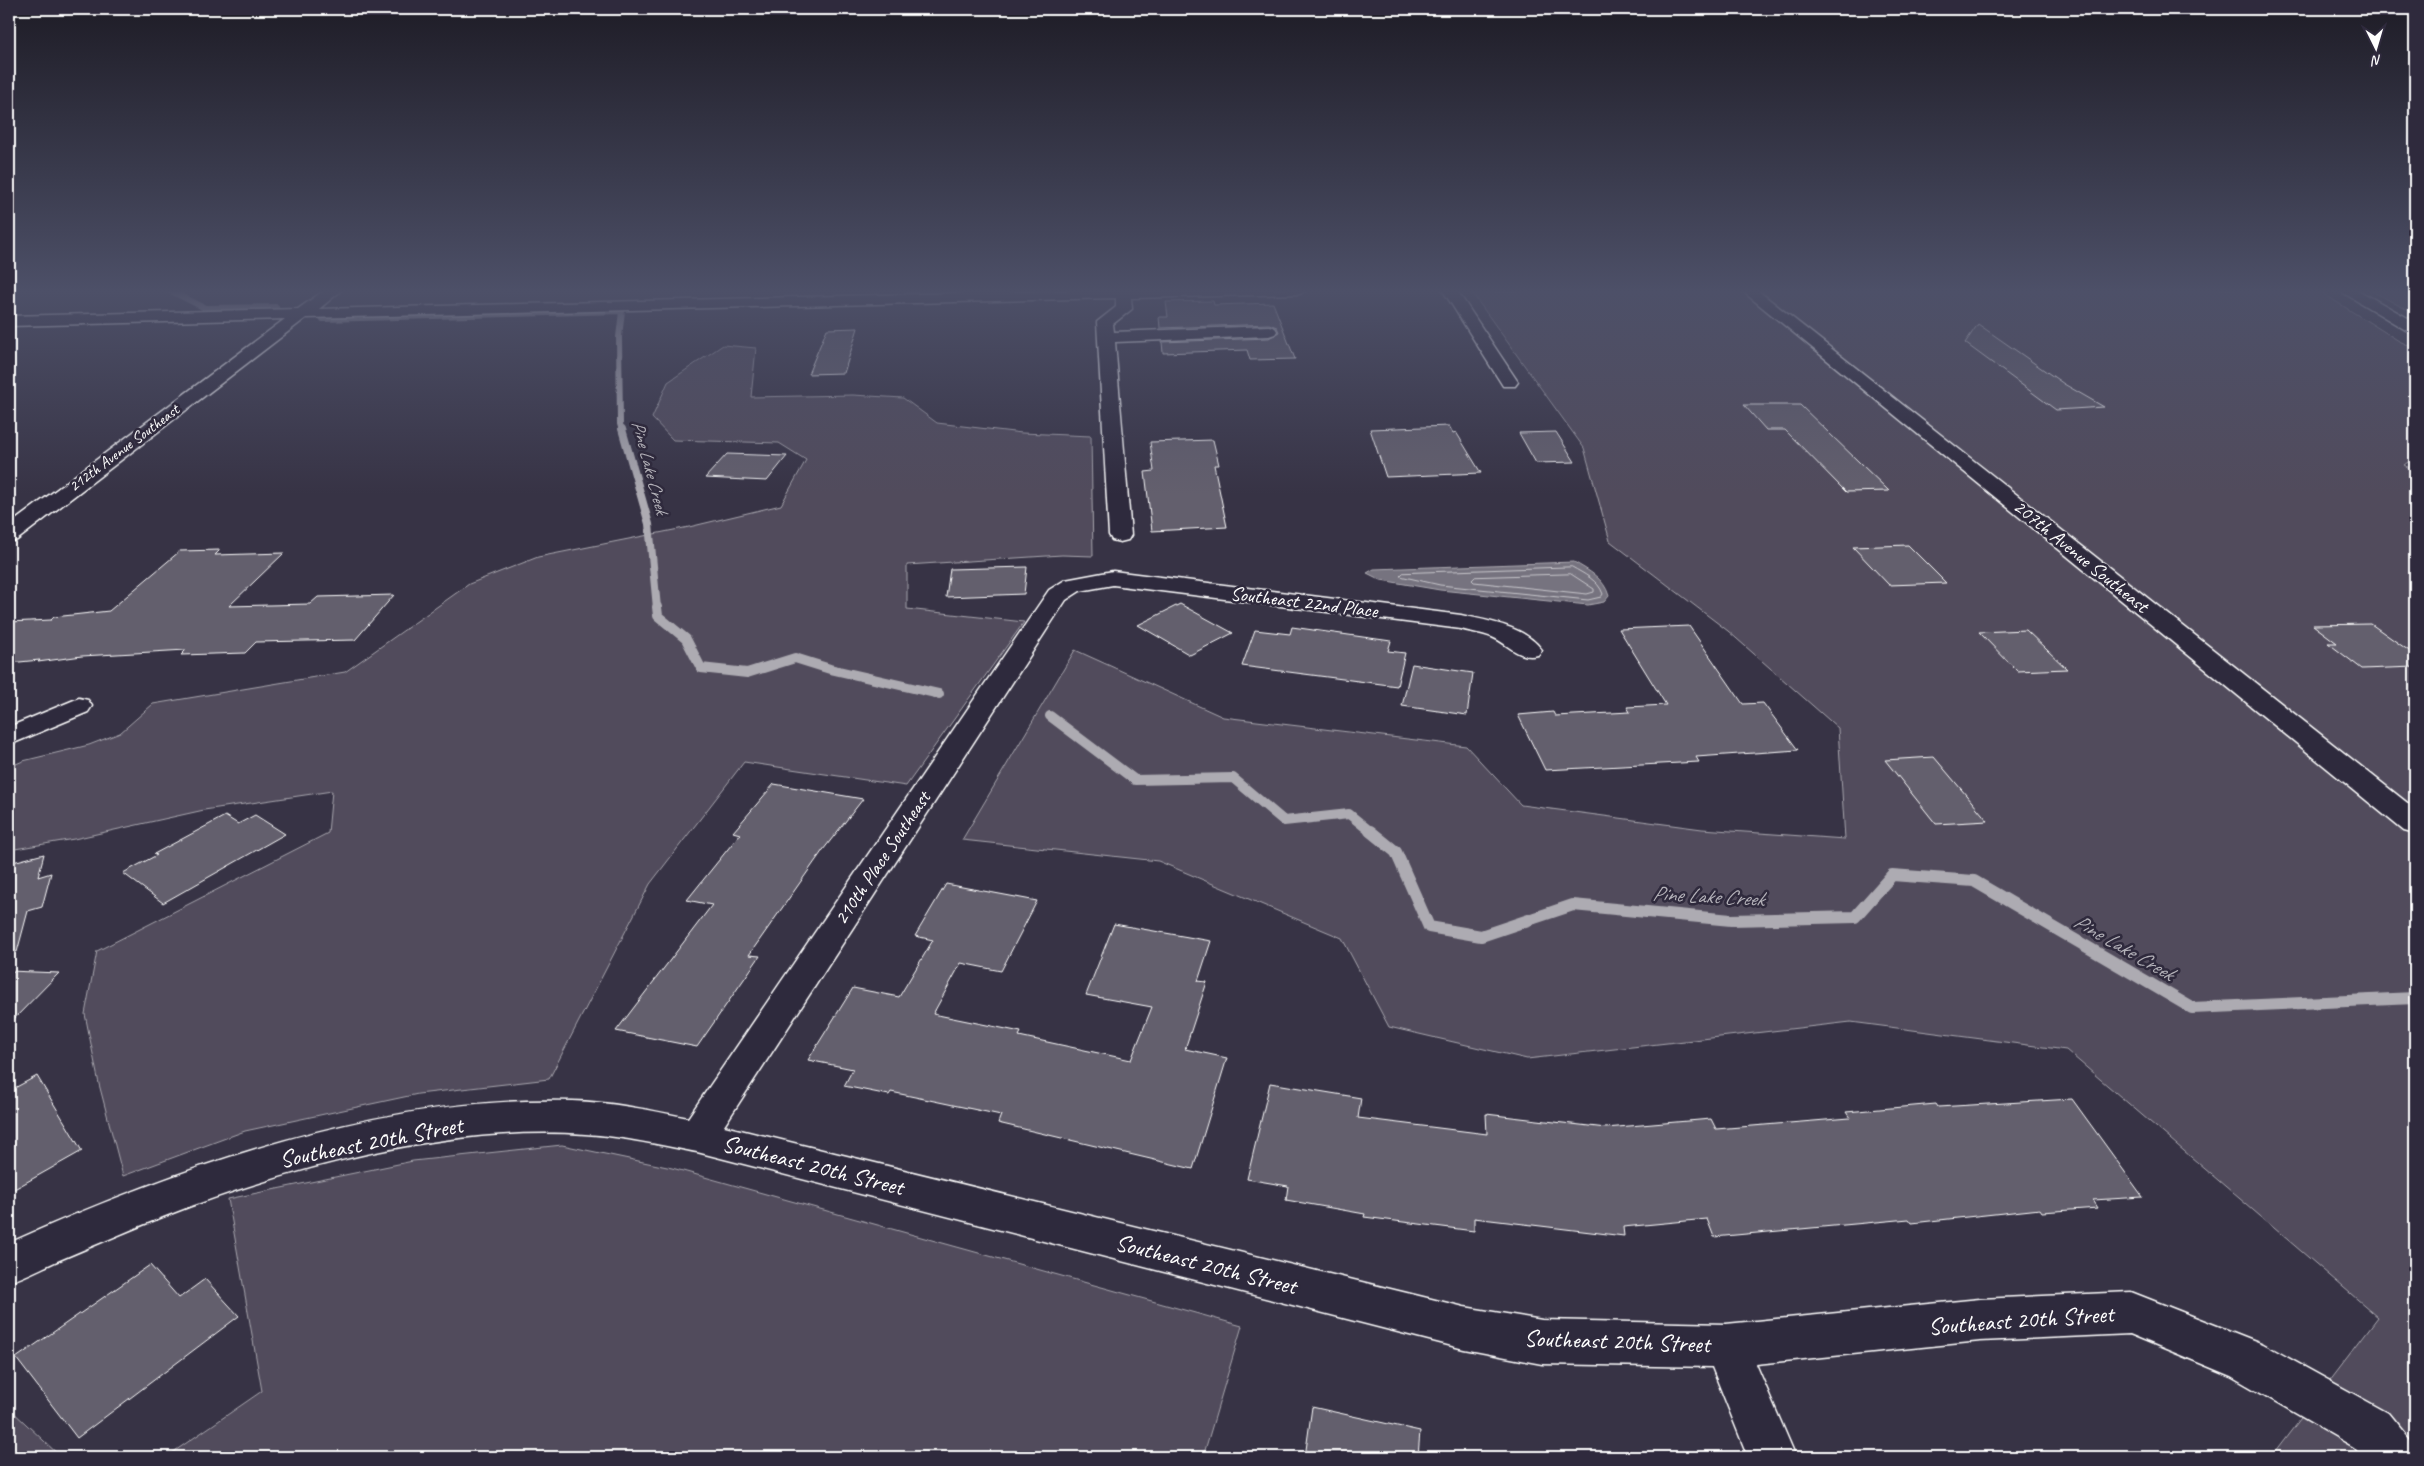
<svg xmlns="http://www.w3.org/2000/svg" width="2424" height="1466" font-family="Caveat,sans-serif">
  <rect width="100%" height="100%" fill="#373345"/>
  <filter id="ink" filterUnits="userSpaceOnUse"><feTurbulence type="fractalNoise" baseFrequency=".02" numOctaves="2"/><feDisplacementMap in="SourceGraphic" scale="10" xChannelSelector="R" yChannelSelector="G"/><feConvolveMatrix kernelMatrix="1 2 1 2 8 2 1 2 1" color-interpolation-filters="sRGB"/></filter>
  <g filter="url(#ink)">
    <g fill="#514c5c" stroke="#a8a6ae">
      <polygon points="1602,289 2316,289 2399,341 2415,348 2415,457 2404,465 2415,471 2415,1457 2280,1457 2275,1452 2378,1317 2066,1050 1851,1022 1527,1059 1389,1027 1342,938 1158,861 962,840 1075,650 1223,717 1466,746 1521,805 1702,829 1845,839 1838,728 1728,631 1610,541 1584,448 1472,293"/>
      <polygon points="2368,289 2415,289 2415,314"/>
      <polygon points="723,345 756,348 751,397 853,395 903,398 937,423 1022,433 1091,436 1093,556 1062,555 907,565 907,609 1024,622 906,786 744,762 650,884 549,1079 418,1094 245,1131 123,1176 99,1084 85,1014 97,951 328,833 332,791 204,810 74,839 9,850 9,767 23,761 89,745 120,733 153,704 345,672 469,584 538,557 689,527 781,505 806,460 779,443 673,440 652,418 668,382"/>
      <polygon points="562,1145 672,1168 1242,1326 1203,1457 166,1457 262,1391 228,1199 413,1161"/>
      <polygon points="9,1408 61,1457 9,1457"/>
    </g>
    <path fill="#76737f" stroke="#adabb2" d="M1574 562C1589 571 1604 578 1609 596L1604 602 1588 605 1440 590 1381 580 1367 573 1374 569Z"/>
    <g fill="none" stroke-linecap="round" stroke-linejoin="round">
      <g stroke="#c8c7cc" stroke-width="1">
        <path d="M1572 567C1584 574 1598 580 1603 594L1601 597 1588 600 1440 585 1400 576 1403 573Z"/>
        <polygon points="1571,574 1594,589 1594,592 1587,594 1474,582 1472,580 1475,577"/>
      </g>
      <g stroke="#adabb2" stroke-width="6">
        <polyline points="167,289 205,308 276,307"/>
        <polyline points="323,319 622,311 619,337 620,424 622,431"/>
      </g>
      <polyline stroke="#adabb2" stroke-width="8" points="622,429 649,524 657,608"/>
      <g stroke="#adabb2" stroke-width="10">
        <polyline points="657,607 658,616 686,639 701,668 747,673 795,658 830,669 939,694"/>
        <polyline points="1050,716 1135,780 1233,778 1284,821 1349,814 1371,832"/>
      </g>
      <polyline stroke="#adabb2" stroke-width="12" points="1370,831 1396,852 1429,927 1481,936 1573,905 1731,920 1855,917 1892,875 1974,881 2192,1008 2415,998"/>
    </g>
    <g fill="#635f6d" stroke="#fff">
      <polygon points="1213,301 1214,305 1273,303 1295,359 1250,360 1247,350 1163,353 1162,342 1269,338 1279,332 1277,327 1269,324 1160,328 1159,317 1168,317 1166,302"/>
      <polygon points="1978,324 2064,384 2104,407 2056,410 1965,343"/>
      <polygon points="858,328 844,373 808,374 827,329"/>
      <polygon points="1744,405 1800,405 1889,491 1846,492 1785,430 1766,430"/>
      <polygon points="1449,426 1453,433 1456,432 1481,473 1386,477 1370,429"/>
      <polygon points="1556,432 1575,462 1536,463 1519,433"/>
      <polygon points="1213,440 1219,465 1214,465 1227,527 1152,531 1145,472 1154,471 1150,442"/>
      <polygon points="727,454 787,456 767,481 705,478"/>
      <polygon points="1908,545 1946,583 1889,585 1853,547"/>
      <polygon points="220,550 215,555 284,553 229,606 310,604 318,597 394,595 355,640 256,642 245,653 181,655 186,650 82,656 38,662 40,660 9,663 9,622 51,620 54,617 109,611 180,551"/>
      <polygon points="1027,567 1024,594 946,597 950,569"/>
      <polygon points="1180,604 1233,633 1190,655 1138,625"/>
      <polygon points="2371,624 2415,655 2415,667 2362,669 2328,643 2337,643 2313,625"/>
      <polygon points="1689,626 1743,704 1763,703 1798,750 1696,757 1699,762 1545,770 1518,715 1553,712 1555,716 1630,712 1627,707 1666,705 1619,629"/>
      <polygon points="1292,627 1391,641 1388,651 1405,653 1397,686 1242,666 1255,630 1290,634"/>
      <polygon points="2026,630 2067,669 2017,671 1979,632"/>
      <polygon points="1412,664 1473,673 1467,715 1402,706"/>
      <polygon points="1934,757 1988,821 1936,824 1885,760"/>
      <polygon points="774,784 863,799 823,850 749,955 760,956 697,1047 616,1031 712,905 687,900 740,834 733,832"/>
      <polygon points="255,815 285,834 163,903 123,873 157,855 154,854 225,816 238,824"/>
      <polygon points="44,854 38,877 51,873 42,907 28,911 17,952 9,951 9,863"/>
      <polygon points="946,884 1037,901 1001,971 961,963 933,1014 1021,1032 1019,1036 1131,1060 1152,1007 1086,995 1114,924 1211,941 1198,981 1207,982 1185,1049 1227,1058 1193,1169 998,1123 1001,1115 891,1092 889,1095 844,1086 853,1069 808,1060 853,988 899,997 933,940 915,936"/>
      <polygon points="9,971 59,973 9,1024"/>
      <polygon points="37,1076 82,1151 9,1192 9,1091"/>
      <polygon points="1270,1083 1361,1098 1358,1118 1487,1134 1486,1114 1606,1128 1711,1119 1716,1129 1850,1118 1846,1112 1936,1104 1938,1107 2072,1099 2143,1197 2093,1200 2098,1208 2042,1212 2040,1209 1912,1223 1909,1219 1714,1237 1707,1219 1623,1227 1624,1236 1474,1218 1474,1231 1364,1217 1365,1214 1286,1200 1288,1186 1247,1179"/>
      <polygon points="150,1265 179,1298 205,1279 239,1316 77,1438 16,1358"/>
      <polygon points="1312,1407 1420,1431 1418,1457 1305,1457"/>
    </g>
    <g fill="none" stroke-linecap="round" stroke-linejoin="round">
      <g stroke="#fff" stroke-width="3">
        <g id="minor">
          <polygon points="326,289 343,289 319,309 1121,289 1308,289 1300,294 1131,298 1132,309 1113,324 1114,332 1269,326 1275,328 1277,331 1275,334 1269,336 1115,342 1131,535 1128,540 1120,542 1112,540 1109,535 1097,322 1116,307 1116,298 306,318 17,540 9,542 9,525 285,319 9,326 9,316 298,309"/>
          <polygon points="1442,289 1456,289 1518,382 1515,386 1503,386"/>
          <polygon points="1740,289 1756,289 2415,809 2415,834 2404,831"/>
          <polygon points="2337,289 2356,289 2415,322 2415,334 2409,332"/>
          <path d="M1113 571 1461 615C1488 621 1525 626 1542 650L1538 655C1518 660 1509 644 1492 637 1482 633 1471 632 1461 629L1113 585 1080 591 1066 600 724 1126 1464 1307 1542 1320 1726 1324 1980 1299 2131 1292 2263 1344 2388 1413 2410 1440 2415 1457H2363L2354 1447 2231 1376 2130 1334 1980 1341 1756 1364 1796 1457H1748L1712 1367 1542 1364 1464 1349 697 1152C660 1145 623 1136 585 1134 449 1124 292 1167 165 1216 129 1230 93 1246 57 1261 41 1268 25 1277 9 1282V1243C182 1166 380 1095 572 1101 611 1102 650 1110 688 1118L1049 590 1065 580Z"/>
          <polygon points="79,698 88,700 92,706 88,712 9,745 9,727"/>
        </g>
      </g>
      <use href="#minor" fill="#2f2a3d" fill-rule="evenodd"/>
    </g>
  </g>
  <linearGradient id="sky" x2="0" y2="1"><stop stop-color="#1e1c26"/><stop offset="0.59" stop-color="#4d5068"/><stop offset="1" stop-color="#4d5068" stop-opacity="0"/></linearGradient>
  <rect width="2424" height="494" fill="url(#sky)"/>
  <g text-anchor="middle" dominant-baseline="central" stroke-width="5" stroke-linejoin="round" paint-order="stroke">
    <g font-size="16" fill="#fff" stroke="#2f2a3d">
      <text transform="translate(124 448) rotate(-37)">212th Avenue Southeast</text>
    </g>
    <g font-size="18" font-style="italic" fill="#b4b2b9" stroke="#2f2a3d">
      <text transform="translate(650 467) rotate(75)">Pine Lake Creek</text>
    </g>
    <g font-size="20" fill="#fff" stroke="#2f2a3d">
      <text transform="translate(2081 556) rotate(39)">207th Avenue Southeast</text>
      <text transform="translate(1304 602) rotate(7)">Southeast 22nd Place</text>
      <text transform="translate(882 858) rotate(-56)">210th Place Southeast</text>
    </g>
    <g font-size="21" font-style="italic" fill="#b4b2b9" stroke="#2f2a3d">
      <text transform="translate(1708 896) rotate(3)">Pine Lake Creek</text>
      <text transform="translate(2124 947) rotate(30)">Pine Lake Creek</text>
    </g>
    <g font-size="24" fill="#fff" stroke="#2f2a3d">
      <text transform="translate(371 1142) rotate(-11)">Southeast 20th Street</text>
      <text transform="translate(813 1165) rotate(14)">Southeast 20th Street</text>
      <text transform="translate(1206 1264) rotate(14)">Southeast 20th Street</text>
      <text transform="translate(2021 1320) rotate(-4)">Southeast 20th Street</text>
      <text transform="translate(1617 1341) rotate(2)">Southeast 20th Street</text>
    </g>
  </g>
  <rect width="2424" height="1466" fill="none" stroke="#2f2a3d" stroke-width="30"/>
  <rect x="15" y="15" width="2394" height="1436" fill="none" stroke="#fff" stroke-width="2" filter="url(#ink)"/>
  <g transform="translate(2376 48) rotate(175)" stroke="#2f2a3d" stroke-width="4" paint-order="stroke">
  <path d="M0-4L9 19L0 12L-9 19Z" fill="#ffffff"/>
  <text y="-8" font-size="14" font-weight="bold" text-anchor="middle" fill="#ffffff">N</text>
  </g>
</svg>
